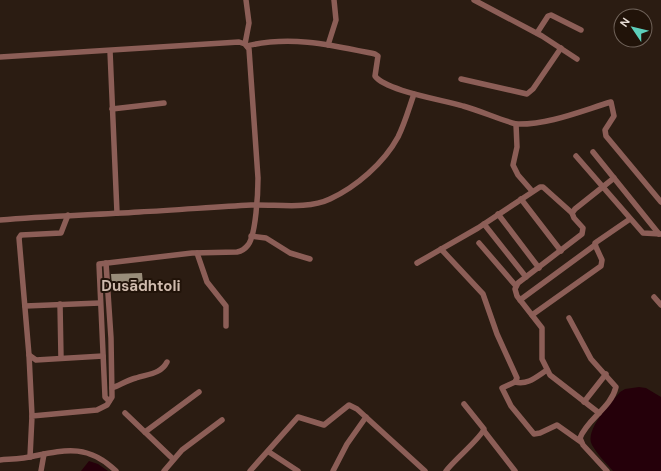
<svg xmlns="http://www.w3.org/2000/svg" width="661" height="471" font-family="'DM Sans',sans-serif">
  <rect width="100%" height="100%" fill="#2b1c12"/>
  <g fill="#25000a">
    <path d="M639 387 646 388 661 397V471H613C606 463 597 454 592 445 584 430 611 403 620 392L625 389Z"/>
    <polygon points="89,461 98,464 108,471 81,471"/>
  </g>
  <polygon fill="#998d7a" points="142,273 143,285 112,286 111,274"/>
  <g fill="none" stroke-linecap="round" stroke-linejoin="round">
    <g stroke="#8c5e57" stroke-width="5.5">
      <polyline points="474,0 542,36 577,59"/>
      <polyline points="537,33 548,16 551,15 581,30"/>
      <polyline points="245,44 249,23 246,0"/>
      <polyline points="328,45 336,20 334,0"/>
      <path d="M247 46C290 35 332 45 375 54L378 56 375 76C386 91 444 100 463 106 481 111 498 119 516 124 548 125 581 111 611 102L614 116 605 130 606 136 661 202"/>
      <polyline points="110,51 117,213"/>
      <path d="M0 57 239 42 245 44 249 49 258 178C258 192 256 235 248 245 245 249 242 251 237 252L192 253 99 264 105 397 109 401"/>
      <polyline points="461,79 527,94 533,89 561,48"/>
      <polyline points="112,109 164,103"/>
      <polyline points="516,124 517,147 513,165 518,175 532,191"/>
      <polyline points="593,152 659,234"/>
      <polyline points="576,156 643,233 661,234"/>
      <polyline points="521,199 561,251"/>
      <polyline points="498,214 539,268"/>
      <polyline points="68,215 61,233 21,235 19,238 29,355 36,360 103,356"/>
      <path d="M0 220C46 216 93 215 139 212 177 210 214 207 251 205 276 204 307 210 330 199 356 187 384 163 398 137 405 123 409 108 414 94"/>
      <polyline points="484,224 526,277"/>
      <polyline points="251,236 266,238 290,253 310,259"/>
      <polyline points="479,243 516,286"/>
      <polyline points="441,249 483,294 497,334 517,378 515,382 502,388 511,406 534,434 540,433 557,425 581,442"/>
      <polyline points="197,253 207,282 226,306 226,326"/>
      <polyline points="417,263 478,228 540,187 543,187 572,213"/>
      <polyline points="654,297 661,305"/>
      <polyline points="520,300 595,245"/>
      <polyline points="60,304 61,358"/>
      <polyline points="25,306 100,303"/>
      <polyline points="532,315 601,266 602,260 596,247 595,243 630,219"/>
      <path d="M569 318 591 359 616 387C611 408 587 419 580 438L583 445 607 471"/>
      <polyline points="29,355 32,416"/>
      <path d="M515 382C528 385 536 377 547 370"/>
      <path d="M112 388C120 385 128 380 136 378 148 374 161 374 167 362"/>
      <polyline points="584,402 606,374"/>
      <polyline points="125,413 173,459"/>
      <polyline points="599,413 550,375 542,359 542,328 517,296 515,289 518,283 582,234 583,228 574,218 572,213 575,209 614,178"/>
      <polyline points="484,431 515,471"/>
      <polyline points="145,432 199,392"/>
      <polyline points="269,452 298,471"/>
      <polyline points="30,457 32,416 97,410 107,405 112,397 111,338 106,263"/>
      <path d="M0 460C11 459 23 459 34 456 68 449 89 445 116 471"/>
      <polyline points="41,471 44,454"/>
      <polyline points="164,471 182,450 222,420"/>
      <polyline points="250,471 298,417 324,425 349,405 357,409 425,471"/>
      <polyline points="333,471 347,444 366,417"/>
      <path d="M446 471C454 460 481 438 484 429L464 404"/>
    </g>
  </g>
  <g text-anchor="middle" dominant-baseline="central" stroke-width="4" stroke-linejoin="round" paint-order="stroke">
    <g font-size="15" font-weight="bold" fill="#cfbaad" stroke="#211309">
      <text x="141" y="286">Dusādhtoli</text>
    </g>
  </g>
  <g transform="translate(633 28) rotate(305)"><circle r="19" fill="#211309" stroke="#70635a"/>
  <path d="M0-3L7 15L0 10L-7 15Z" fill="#5cceba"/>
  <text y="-6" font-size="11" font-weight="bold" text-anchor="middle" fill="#e6dbd4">N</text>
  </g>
</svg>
